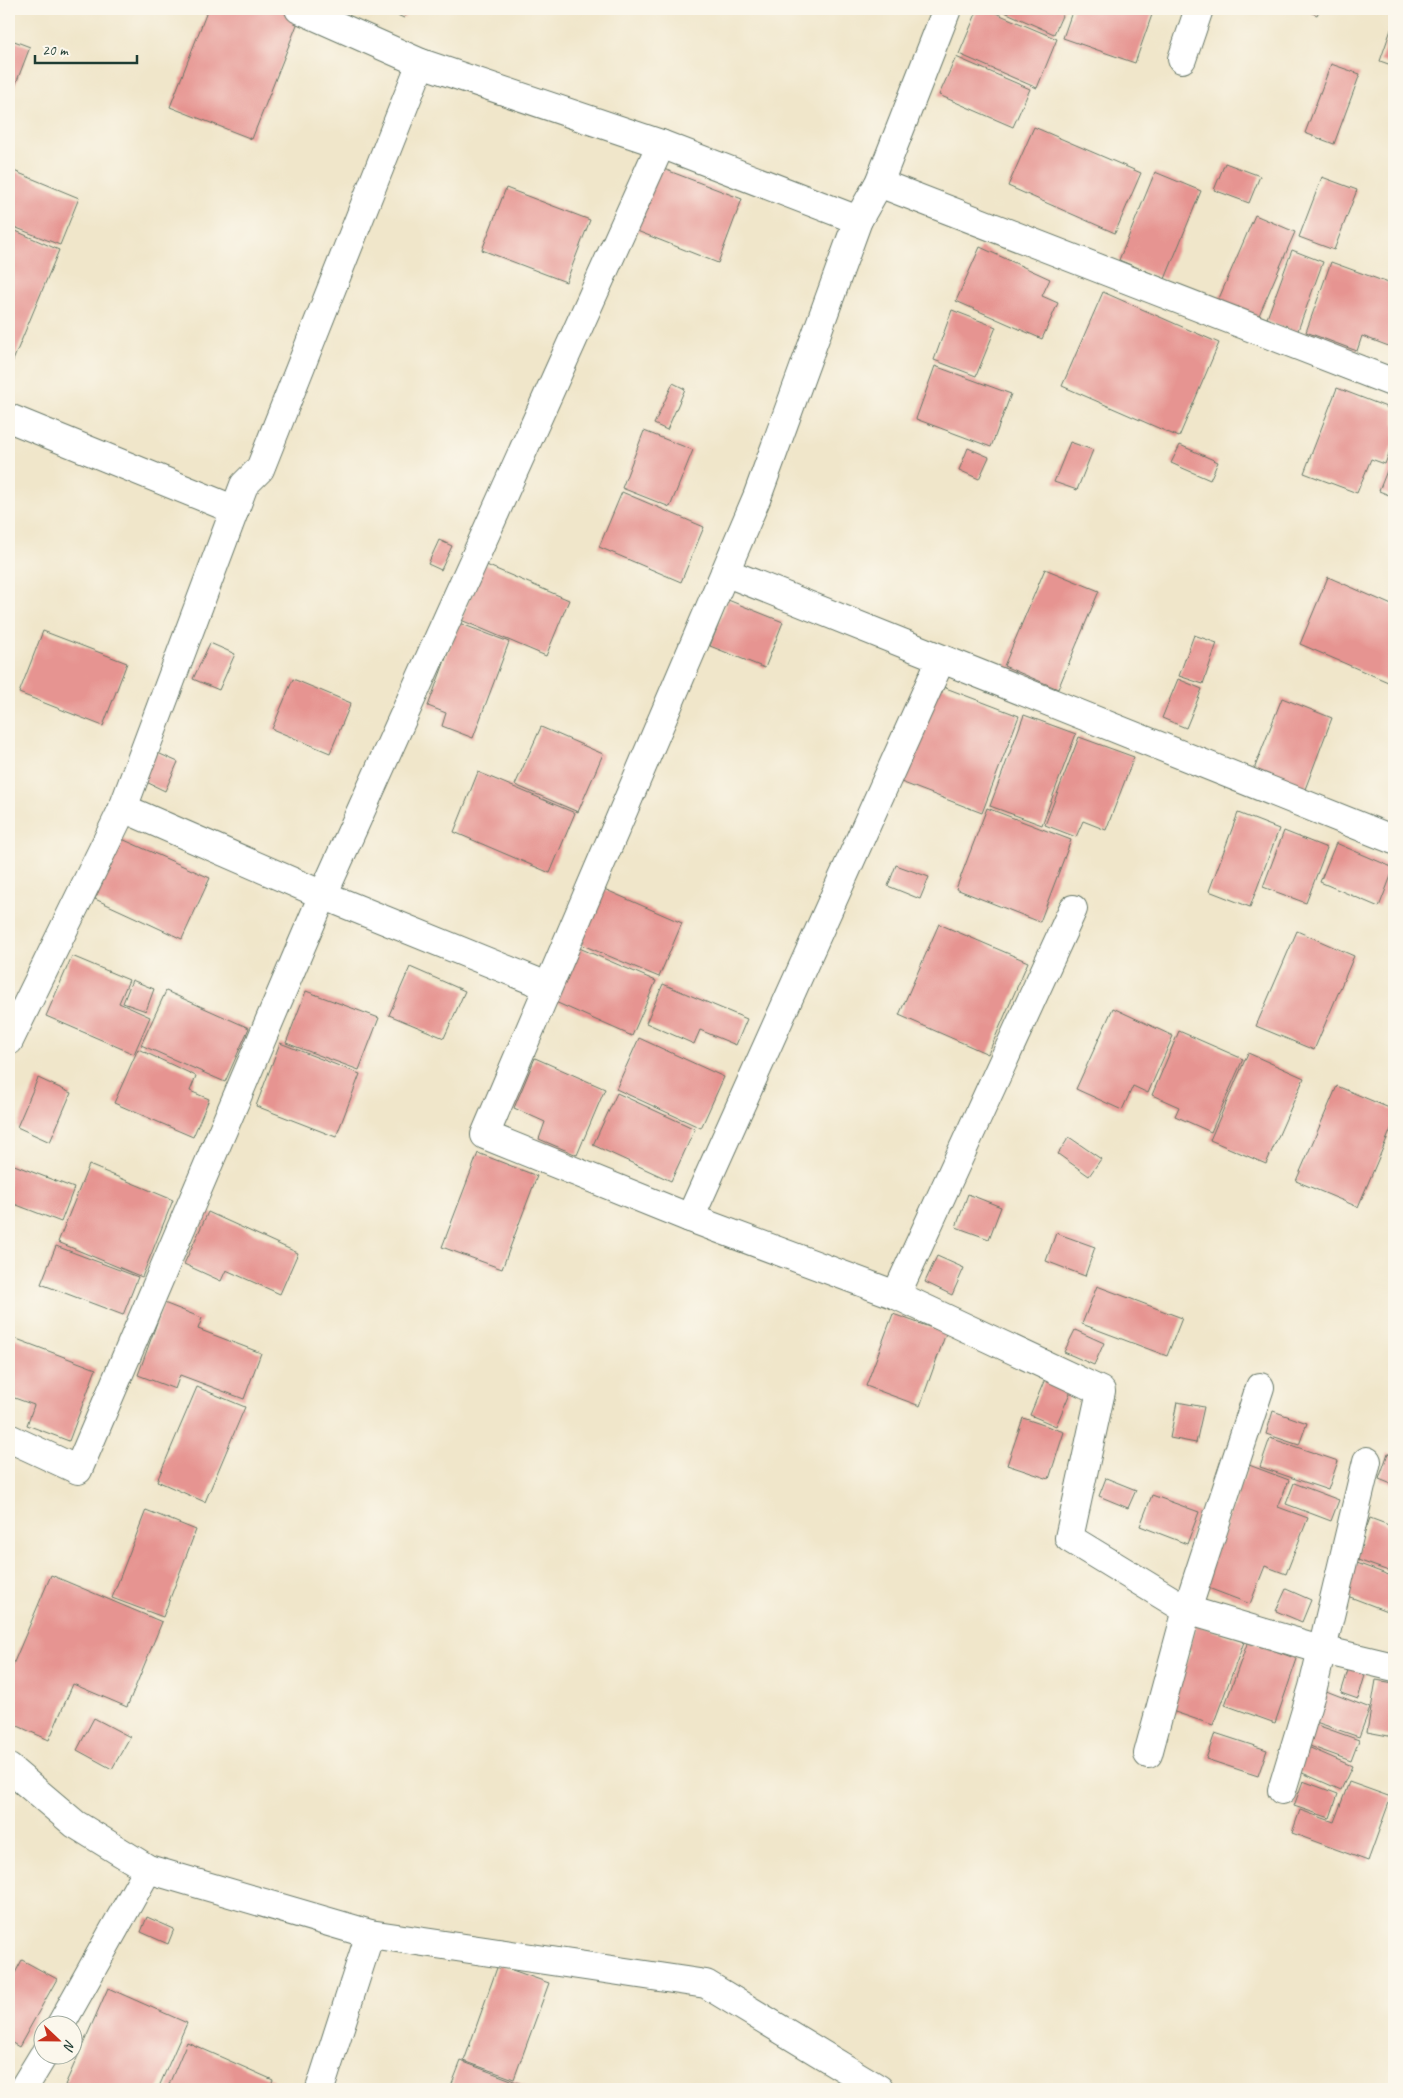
<svg xmlns="http://www.w3.org/2000/svg" width="1403" height="2098" font-family="Caveat,sans-serif">
  <rect width="100%" height="100%" fill="#fbf7ec"/>
  <filter id="ink" filterUnits="userSpaceOnUse"><feTurbulence type="fractalNoise" baseFrequency=".02" numOctaves="2"/><feDisplacementMap in="SourceGraphic" scale="10" xChannelSelector="R" yChannelSelector="G"/><feConvolveMatrix kernelMatrix="1 2 1 2 8 2 1 2 1" color-interpolation-filters="sRGB"/></filter>
  <filter id="wash" filterUnits="userSpaceOnUse"><feTurbulence type="fractalNoise" baseFrequency=".0096" numOctaves="4" result="noise"/><feDisplacementMap in="SourceGraphic" scale="20" xChannelSelector="R" yChannelSelector="G"/><feGaussianBlur stdDeviation="1.12" result="paint"/><feColorMatrix in="noise" values="0 0 0 0 0 0 0 0 0 0 0 0 0 0 0 0 0 1.4 0 .05"/><feComposite in="paint" operator="in"/></filter>
  <g filter="url(#wash)">
    <rect width="100%" height="100%" fill="#f0e6ca"/>
    <g id="blocks">
      <g fill="#e69491">
        <polygon points="208,9 277,9 300,17 252,139 170,107"/>
        <polygon points="384,9 408,9 404,18"/>
        <polygon points="978,9 986,9 1057,39 1037,88 959,54"/>
        <polygon points="998,9 1065,9 1054,34"/>
        <polygon points="1073,9 1154,9 1135,63 1063,38"/>
        <polygon points="1303,9 1320,9 1317,15"/>
        <polygon points="1394,21 1394,66 1380,61"/>
        <polygon points="9,39 30,47 15,86 9,83"/>
        <polygon points="956,57 1030,89 1013,127 939,95"/>
        <polygon points="1331,64 1360,74 1334,144 1305,133"/>
        <polygon points="1034,127 1141,173 1115,233 1008,186"/>
        <polygon points="1225,163 1260,176 1249,203 1214,190"/>
        <polygon points="656,166 742,199 718,263 632,229"/>
        <polygon points="9,169 79,198 60,245 9,225"/>
        <polygon points="1155,172 1201,191 1165,279 1119,260"/>
        <polygon points="1322,177 1357,190 1334,250 1299,237"/>
        <polygon points="506,188 590,220 566,282 482,250"/>
        <polygon points="1255,215 1295,232 1257,320 1217,303"/>
        <polygon points="9,228 59,250 12,363 9,361"/>
        <polygon points="980,247 1050,279 1042,296 1058,303 1042,339 956,301"/>
        <polygon points="1292,250 1323,262 1297,333 1266,321"/>
        <polygon points="1331,262 1394,285 1394,348 1362,336 1357,351 1306,332"/>
        <polygon points="1103,292 1219,343 1179,437 1062,386"/>
        <polygon points="952,310 996,327 976,376 934,360"/>
        <polygon points="935,366 1011,394 991,447 916,419"/>
        <polygon points="673,383 685,389 667,430 654,424"/>
        <polygon points="1337,388 1394,410 1394,440 1385,464 1371,459 1357,493 1304,473"/>
        <polygon points="644,431 693,450 670,507 622,488"/>
        <polygon points="1070,442 1093,450 1077,490 1054,482"/>
        <polygon points="1180,445 1218,462 1210,480 1171,463"/>
        <polygon points="968,448 989,457 979,479 959,470"/>
        <polygon points="1394,453 1394,497 1379,491"/>
        <polygon points="622,492 704,527 681,582 599,547"/>
        <polygon points="439,540 452,546 441,570 428,564"/>
        <polygon points="484,564 569,600 546,656 461,620"/>
        <polygon points="1045,569 1099,591 1058,689 1004,666"/>
        <polygon points="1328,577 1394,606 1394,667 1388,682 1300,644"/>
        <polygon points="728,600 783,622 765,668 710,646"/>
        <polygon points="459,623 509,642 473,738 442,726 446,713 428,706"/>
        <polygon points="43,631 127,663 103,726 19,693"/>
        <polygon points="1194,635 1217,643 1203,684 1179,676"/>
        <polygon points="210,643 235,654 219,690 193,679"/>
        <polygon points="293,679 351,703 330,753 272,729"/>
        <polygon points="1178,679 1202,689 1186,728 1162,718"/>
        <polygon points="938,685 1019,716 982,813 901,782"/>
        <polygon points="1282,698 1332,718 1304,792 1253,772"/>
        <polygon points="1024,715 1076,734 1042,825 990,806"/>
        <polygon points="541,727 603,754 578,812 515,785"/>
        <polygon points="1079,737 1134,757 1106,830 1083,821 1076,837 1045,825"/>
        <polygon points="151,750 178,762 165,791 138,778"/>
        <polygon points="478,772 575,813 550,873 454,832"/>
        <polygon points="987,808 1071,840 1040,922 956,889"/>
        <polygon points="1238,813 1279,829 1250,907 1209,891"/>
        <polygon points="1284,831 1327,848 1306,903 1263,887"/>
        <polygon points="122,839 210,878 182,939 95,899"/>
        <polygon points="1336,843 1394,868 1379,907 1320,882"/>
        <polygon points="896,865 929,877 920,899 888,886"/>
        <polygon points="604,889 682,923 659,977 580,944"/>
        <polygon points="939,924 1028,962 988,1054 899,1015"/>
        <polygon points="1297,931 1354,956 1314,1050 1256,1026"/>
        <polygon points="577,947 656,981 632,1036 553,1001"/>
        <polygon points="72,956 129,980 119,1003 150,1017 134,1054 46,1016"/>
        <polygon points="410,967 465,991 444,1038 389,1015"/>
        <polygon points="132,980 154,989 146,1011 123,1003"/>
        <polygon points="663,984 747,1019 736,1045 700,1030 694,1044 646,1023"/>
        <polygon points="166,991 249,1028 225,1082 141,1045"/>
        <polygon points="306,991 379,1018 359,1070 286,1043"/>
        <polygon points="1113,1008 1173,1036 1148,1093 1133,1086 1122,1110 1076,1089"/>
        <polygon points="1179,1031 1243,1059 1211,1132 1175,1116 1179,1107 1152,1095"/>
        <polygon points="639,1038 724,1077 701,1128 616,1089"/>
        <polygon points="280,1043 360,1074 336,1137 256,1106"/>
        <polygon points="138,1049 196,1076 190,1091 209,1099 193,1137 114,1103"/>
        <polygon points="1248,1053 1304,1078 1266,1164 1210,1140"/>
        <polygon points="535,1058 605,1089 577,1155 539,1139 545,1122 514,1108"/>
        <polygon points="38,1078 71,1093 50,1142 17,1127"/>
        <polygon points="1337,1086 1394,1110 1394,1122 1358,1207 1296,1181"/>
        <polygon points="617,1093 695,1129 671,1181 593,1145"/>
        <polygon points="1069,1137 1101,1159 1089,1176 1058,1154"/>
        <polygon points="478,1153 537,1176 502,1269 442,1247"/>
        <polygon points="9,1163 74,1188 61,1222 9,1202"/>
        <polygon points="89,1165 173,1200 142,1277 58,1242"/>
        <polygon points="968,1194 1001,1207 989,1239 956,1227"/>
        <polygon points="208,1212 298,1253 280,1294 226,1270 221,1281 184,1264"/>
        <polygon points="1056,1233 1095,1247 1085,1276 1046,1261"/>
        <polygon points="56,1246 138,1277 123,1315 41,1284"/>
        <polygon points="937,1256 964,1268 952,1295 925,1282"/>
        <polygon points="1097,1286 1182,1318 1167,1356 1082,1324"/>
        <polygon points="164,1303 202,1318 198,1329 261,1353 244,1399 180,1375 175,1389 138,1375"/>
        <polygon points="893,1314 946,1333 920,1406 866,1386"/>
        <polygon points="1075,1330 1104,1343 1094,1365 1064,1352"/>
        <polygon points="14,1338 96,1369 69,1441 27,1425 34,1405 9,1396 9,1352"/>
        <polygon points="1047,1374 1073,1386 1056,1426 1030,1415"/>
        <polygon points="197,1387 245,1407 205,1502 157,1481"/>
        <polygon points="1177,1402 1204,1407 1196,1443 1170,1438"/>
        <polygon points="1273,1411 1307,1423 1299,1445 1266,1434"/>
        <polygon points="1023,1418 1064,1432 1049,1479 1007,1465"/>
        <polygon points="1270,1438 1338,1461 1328,1490 1260,1467"/>
        <polygon points="1388,1453 1394,1455 1394,1485 1379,1479"/>
        <polygon points="1249,1465 1289,1480 1278,1507 1308,1518 1286,1574 1265,1566 1250,1604 1203,1586"/>
        <polygon points="1106,1478 1136,1490 1128,1508 1099,1496"/>
        <polygon points="1294,1483 1339,1500 1331,1521 1286,1504"/>
        <polygon points="1152,1495 1199,1512 1187,1544 1140,1526"/>
        <polygon points="146,1510 196,1530 163,1617 112,1598"/>
        <polygon points="1370,1518 1394,1527 1394,1573 1355,1559"/>
        <polygon points="1349,1560 1394,1577 1394,1606 1392,1613 1337,1592"/>
        <polygon points="51,1575 162,1622 127,1707 73,1684 49,1740 9,1722 9,1674"/>
        <polygon points="1286,1589 1311,1600 1302,1622 1276,1611"/>
        <polygon points="1197,1625 1244,1642 1213,1725 1169,1710 1191,1650 1188,1649"/>
        <polygon points="1248,1641 1297,1659 1275,1723 1225,1705"/>
        <polygon points="1349,1667 1366,1672 1358,1699 1341,1693"/>
        <polygon points="1376,1680 1394,1683 1394,1737 1367,1732"/>
        <polygon points="1321,1689 1370,1708 1359,1737 1310,1720"/>
        <polygon points="94,1718 130,1737 112,1769 77,1750"/>
        <polygon points="1314,1724 1359,1740 1351,1761 1307,1745"/>
        <polygon points="1215,1733 1267,1750 1258,1776 1206,1759"/>
        <polygon points="1308,1747 1352,1766 1341,1790 1298,1771"/>
        <polygon points="1303,1781 1338,1794 1330,1818 1294,1806"/>
        <polygon points="1349,1782 1391,1797 1368,1861 1292,1833 1300,1810 1334,1822"/>
        <polygon points="147,1917 174,1929 168,1944 141,1932"/>
        <polygon points="22,1960 57,1979 19,2047 9,2041 9,1984"/>
        <polygon points="498,1965 549,1983 514,2079 464,2061"/>
        <polygon points="108,1988 187,2023 158,2089 75,2089 65,2085"/>
        <polygon points="187,2042 273,2080 269,2089 167,2089"/>
        <polygon points="461,2061 535,2089 450,2089"/>
      </g>
    </g>
  </g>
  <g filter="url(#ink)">
    <use href="#blocks" fill-opacity="0" stroke="#687868" stroke-width="1"/>
    <g fill="none" stroke-linecap="round" stroke-linejoin="round">
      <g stroke="#687868" stroke-width="30">
        <g id="street">
          <polyline points="299,9 421,63 661,144 858,220"/>
          <polyline points="947,9 879,183 858,220 757,497 485,1135 690,1218 896,1295 1101,1391 1069,1538 1187,1610 1323,1650 1394,1667"/>
          <polyline points="1182,59 1199,9"/>
          <polyline points="879,183 1394,383"/>
          <polyline points="9,418 235,510"/>
          <polyline points="725,572 1394,840"/>
          <polyline points="123,808 323,895 547,986"/>
          <polyline points="9,1041 123,808 244,485 260,469 421,63"/>
          <polyline points="690,1218 941,659"/>
          <polyline points="896,1295 1073,909"/>
          <polyline points="9,1438 78,1470 323,895 661,144"/>
          <polyline points="1148,1754 1187,1610 1260,1387"/>
          <polyline points="9,1768 75,1824 148,1869 370,1934 706,1984 879,2089"/>
          <polyline points="1282,1790 1313,1687 1367,1461"/>
          <polyline points="60,2026 148,1869"/>
          <polyline points="23,2089 43,2056"/>
          <polyline points="320,2089 370,1934"/>
        </g>
      </g>
      <use href="#street" stroke="#fff" stroke-width="28"/>
    </g>
  </g>
  <rect width="1403" height="2098" fill="none" stroke="#fbf7ec" stroke-width="30"/>
  <g transform="translate(58 2040) rotate(112)"><circle r="24" fill="#fbf7ec" stroke="#a3ada2"/>
  <path d="M0-4L9 19L0 12L-9 19Z" fill="#c8321e"/>
  <text y="-8" font-size="14" font-weight="bold" text-anchor="middle" fill="#1f3d34">N</text>
  </g>
  <path d="M35 55v8h102v-8" fill="none" stroke="#1f3d34" stroke-width="2.5"/>
  <text x="42" y="55" font-size="15" fill="#1f3d34" stroke="#fbf7ec" stroke-width="4" paint-order="stroke">20 m</text>
</svg>
